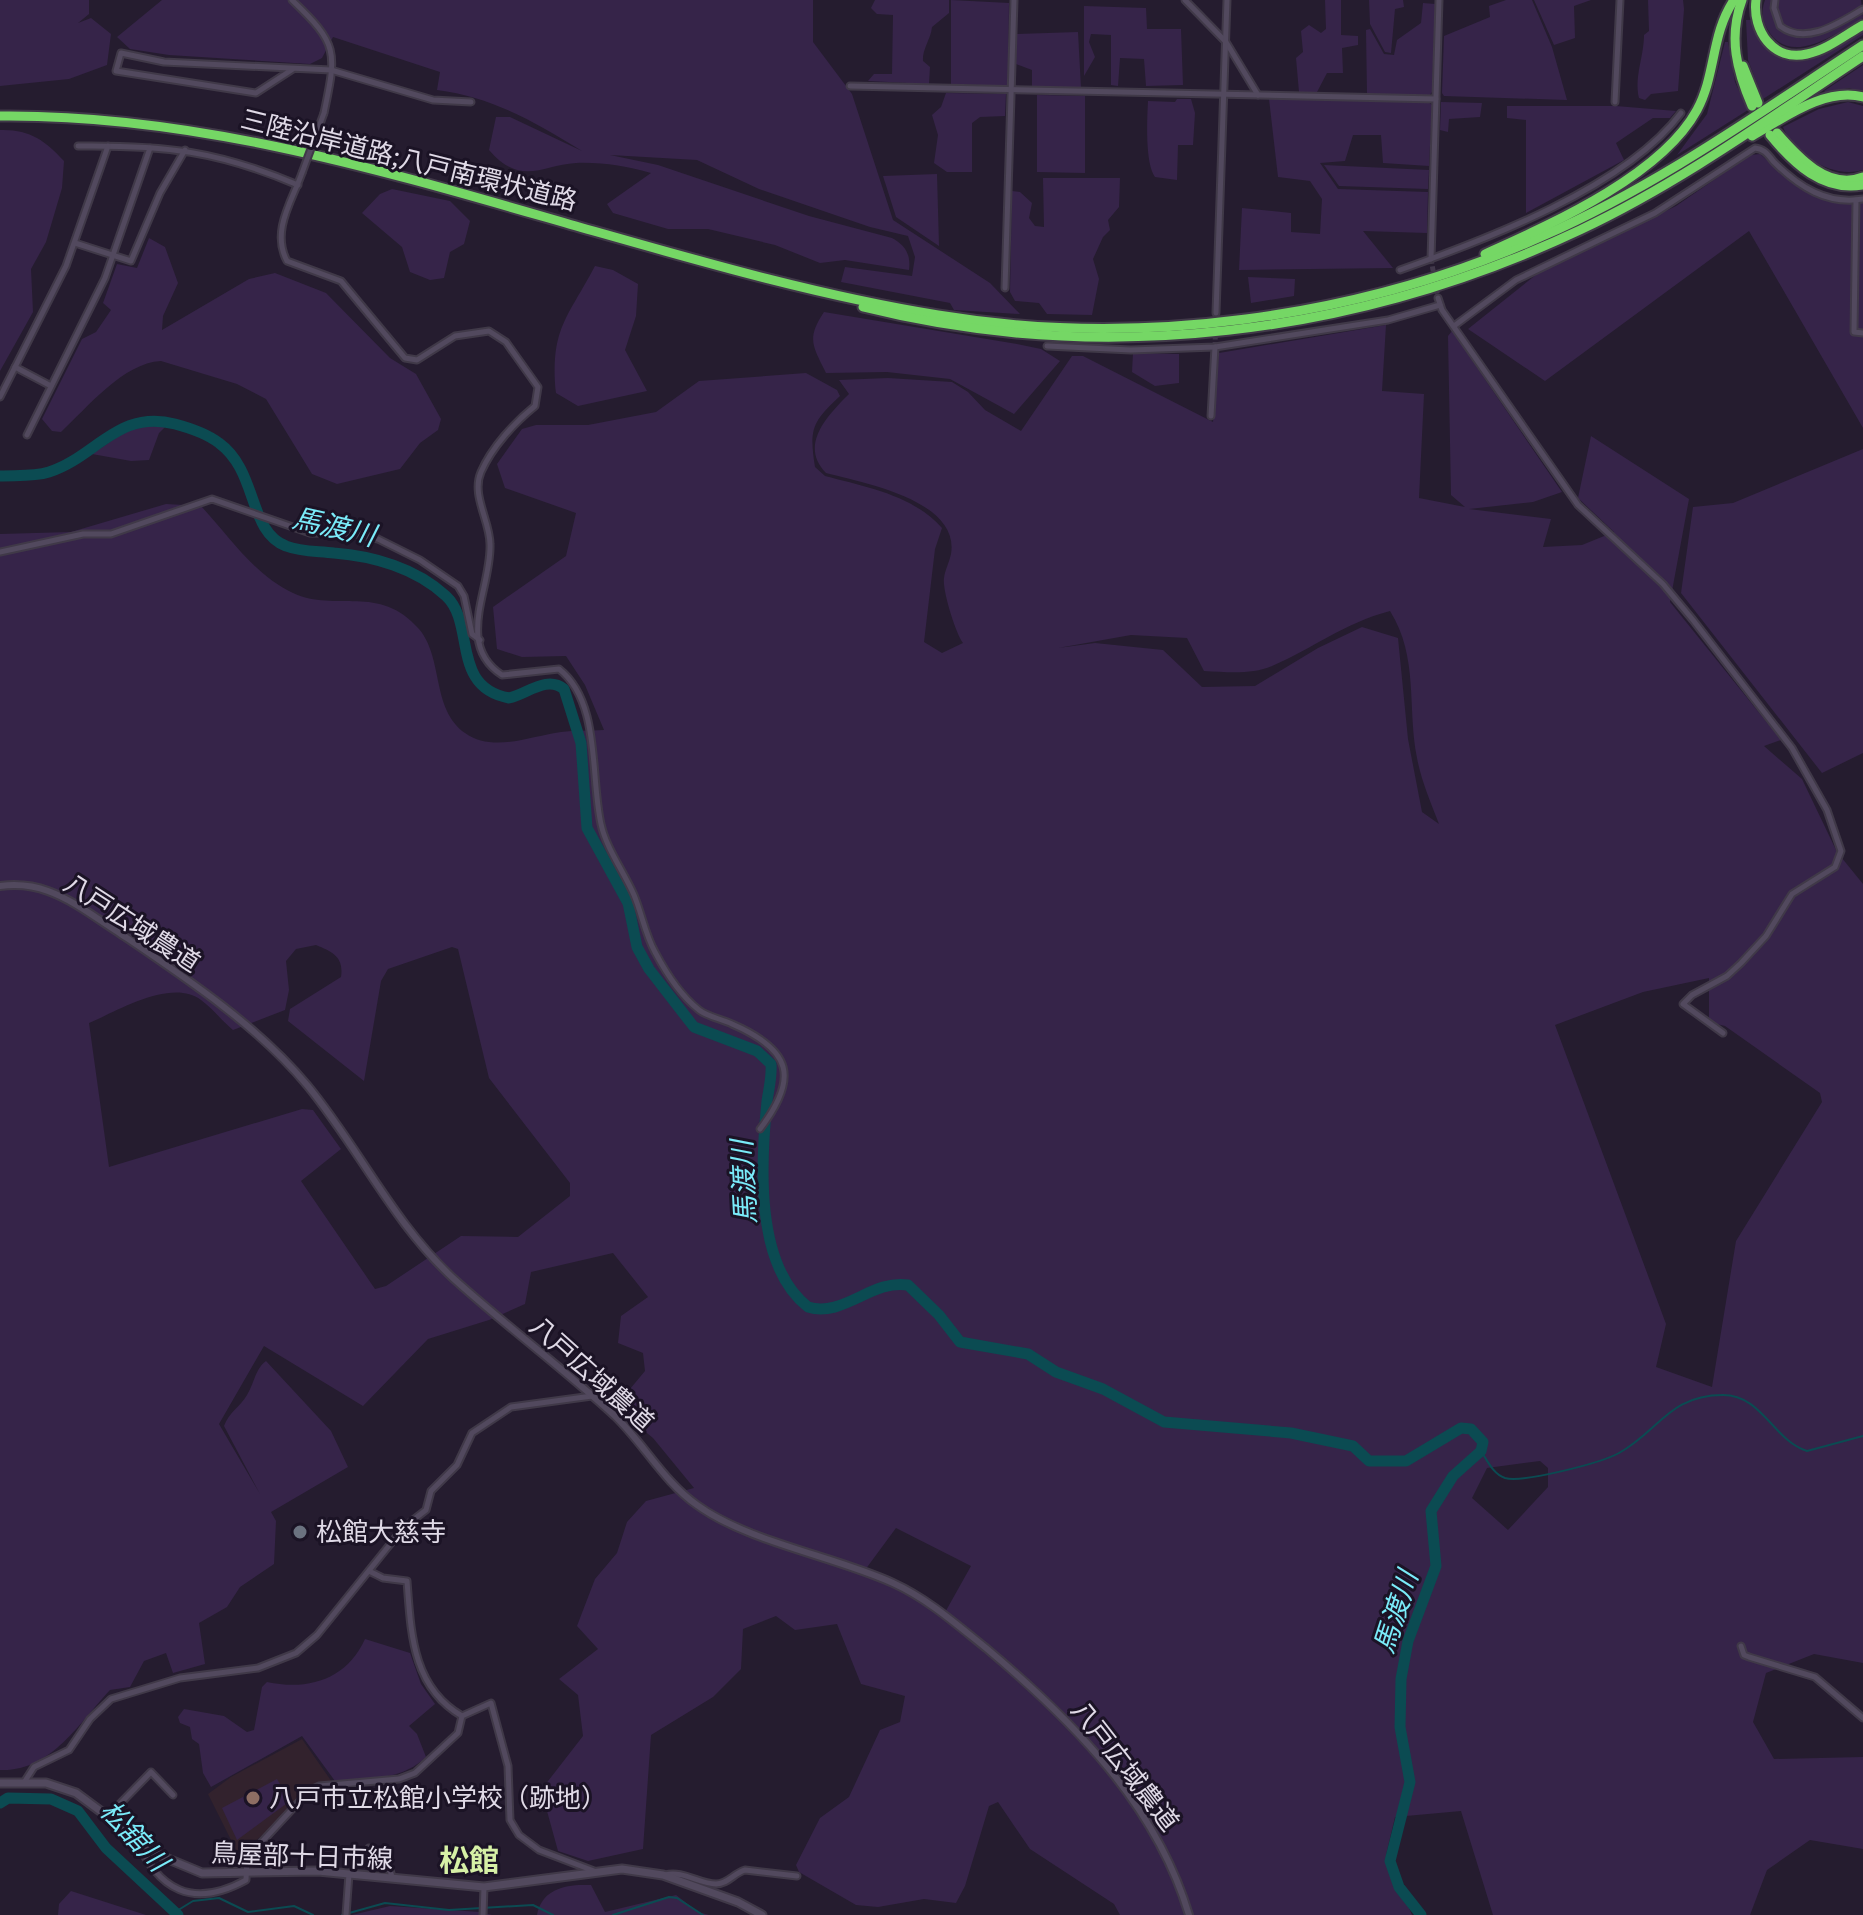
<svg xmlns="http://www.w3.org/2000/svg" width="1863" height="1915" font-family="'Roboto Serif','Noto Sans JP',serif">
  <rect width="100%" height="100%" fill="#251c2f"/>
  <polygon fill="#32222d" points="302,1739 332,1782 321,1783 301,1795 268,1831 238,1854 208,1794 231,1777"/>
  <g fill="#362449" fill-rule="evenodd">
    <polygon points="0,0 89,0 89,14 78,23 91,18 111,34 107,65 69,79 0,86"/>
    <path d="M162 0H813V42L852 94 893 220 990 283 1020 314 954 310 950 303 841 282 845 267 912 276 915 257 908 236 870 227 759 189 697 160 610 155 658 165 809 216 892 238C905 245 911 254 909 270L845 260 820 263 775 245 708 229H668L613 213 607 204 651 173C627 166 601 162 576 163 542 165 521 187 489 150L496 117H510L582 151C535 122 492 97 437 90L440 72 333 37 322 58 310 64 169 55 130 49 117 37Z"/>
    <path d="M875 0H949V13L932 27C931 39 922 49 923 61L930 67 929 84 868 81 874 74H892L893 15 877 14 871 8Z"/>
    <polygon points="951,0 1009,3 1008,86 951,84"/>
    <polygon points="1325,0 1341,0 1341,35 1358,36 1358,45 1342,48 1343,73 1327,73 1317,92 1299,92 1296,58 1303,52 1301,31 1309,25 1321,33 1326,29"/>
    <polygon points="1369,0 1403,0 1404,7 1395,9 1391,53 1385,52 1370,24"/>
    <polygon points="1506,0 1532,0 1552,47 1567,100 1444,96 1442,93 1444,36 1490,17 1489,6"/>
    <polygon points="1534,0 1591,0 1574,6 1575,38 1554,45"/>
    <path d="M1648 0H1683L1684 9 1678 91 1651 94 1645 100 1639 98C1634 76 1644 57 1644 35L1649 31Z"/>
    <path d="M1765 0H1861L1863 18C1837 33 1790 68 1768 30 1762 20 1761 11 1765 0Z"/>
    <polygon points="1423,3 1435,4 1432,92 1429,96 1367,94 1366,30 1370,29 1384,54 1394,55 1397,40 1421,23"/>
    <polygon points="1084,6 1146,8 1147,29 1181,29 1183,85 1146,86 1144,59 1120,58 1118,86 1111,85 1111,35 1091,34 1089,42 1095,57 1084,76"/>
    <polygon points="1746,20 1751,20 1760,41 1783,59 1816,57 1863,31 1863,35 1763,99 1748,60"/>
    <polygon points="1078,32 1081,88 1032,87 1032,70 1016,64 1017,34"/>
    <polygon points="1725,42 1728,42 1735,82 1748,110 1677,155 1707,114"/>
    <polygon points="1863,65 1863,92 1849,88 1826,93 1824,91"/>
    <polygon points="946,93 1006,94 1005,116 980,117 972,123 972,172 947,172 934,163 938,135 932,115 941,107"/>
    <polygon points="1037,95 1085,96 1085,173 1037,172"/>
    <path d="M1177 99H1191L1195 113 1193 145H1178L1177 180 1155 177C1145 163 1147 120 1148 101L1175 102Z"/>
    <polygon points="1269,99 1428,102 1432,105 1429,166 1383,163 1381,135 1353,135 1345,161 1320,163 1338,189 1428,192 1427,233 1363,231 1393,268 1239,270 1242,208 1291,213 1291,232 1320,234 1322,199 1310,181 1278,177"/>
    <polygon points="1441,102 1482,103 1480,117 1449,119 1448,132 1440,130"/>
    <path d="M1848 102 1863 106V170C1832 179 1794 155 1783 127L1819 109Z"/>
    <polygon points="1507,106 1616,106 1676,111 1670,118 1653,118 1616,143 1624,160 1526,213 1526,120 1507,118"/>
    <path d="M0 130C29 129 45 140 64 161L62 188 46 242 31 269 33 312 0 371Z"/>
    <path d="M1760 154C1792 181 1818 210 1863 202V428L1749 231 1545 381 1468 329 1537 274 1676 206 1750 155Z"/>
    <polygon points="1324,165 1429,170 1428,189 1339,186"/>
    <polygon points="937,174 939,246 896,217 883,176"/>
    <polygon points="1043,178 1120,178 1119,207 1108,220 1110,230 1103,237 1093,259 1099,279 1092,315 1047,314 1039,303 1015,301 1010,292 1012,191 1020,192 1032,203 1029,218 1035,226 1044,227"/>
    <polygon points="392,189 450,201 470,221 464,244 450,252 444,278 430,280 410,272 402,247 362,213 380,194"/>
    <path d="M149 238 165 247 178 283 163 316 162 330 249 279 275 273 326 293 390 358 416 374 441 419 438 430 420 443 400 469 337 484 312 474 266 399 237 384 161 361C123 363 88 407 61 432L52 431 42 419 82 339 96 332 111 310 103 303 117 264 137 268Z"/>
    <path d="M595 266 613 270 638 284 636 316 625 350 647 391 578 406 556 393C550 329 567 319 595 266Z"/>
    <polygon points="1248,277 1295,279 1294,296 1251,303"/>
    <path d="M824 312 1017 344 1041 349 1060 361 1014 414 950 379 887 372 826 373C813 346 806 339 824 312Z"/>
    <path d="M1386 325 1382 391 1424 394 1419 498 1465 507 1451 495 1448 336 1452 331 1562 492 1533 502 1469 509 1551 519 1543 547 1582 545 1614 532 1578 498 1591 436 1689 499 1670 602 1781 740 1764 746 1802 779 1837 852 1863 884V1663L1814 1654 1766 1673 1753 1722 1774 1759 1863 1757V1849L1810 1840 1767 1870 1750 1915H1493L1461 1811 1395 1817 1386 1855 1412 1915H1120L1114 1904 1030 1849 998 1802 989 1806 965 1886 956 1903 924 1899 878 1907 856 1905 799 1872 796 1865 820 1818 849 1797 880 1730 900 1722 905 1696 861 1684 837 1624 795 1630 776 1616 743 1629 741 1669 713 1697 651 1735 643 1849 588 1861 558 1851 547 1811 538 1794 583 1736 578 1695 559 1679 598 1649 577 1626 595 1579 617 1553 627 1522 646 1501 694 1488 653 1438 615 1407 645 1371 643 1353 618 1343 621 1316 648 1297 613 1253 531 1272 525 1304 489 1320 428 1339 363 1406 264 1346 219 1424 260 1494 224 1426C229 1412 240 1407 247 1395 254 1384 255 1369 266 1361L331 1431 348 1467 271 1512 276 1521 274 1564 240 1587 227 1607 199 1623 205 1664 173 1673 166 1653 144 1661 130 1687 110 1690C79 1723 51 1772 0 1770V534L71 532 166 504 201 506C230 537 254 575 293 593 336 613 379 583 419 629 444 659 431 709 465 733 493 753 531 736 561 732 575 730 589 731 604 730L585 685 566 656 522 657 497 649 493 607 566 556 576 513 505 488 497 464 522 429 536 425H588L656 412 699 381 806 373 837 390 840 396C812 422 809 429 815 467L825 476C866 487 913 495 942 528L935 549 924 642 942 653 963 643C956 634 942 590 944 578 945 570 949 563 951 554 960 500 863 483 826 473 798 445 829 414 849 394L839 380 888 378 952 382 968 392 985 410 1021 431 1072 356H1083L1213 422 1219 353ZM1390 611C1419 657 1407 708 1417 758 1421 780 1431 803 1439 824L1422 812 1408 739 1398 638 1362 627 1318 648 1255 686 1202 687 1163 650 1095 643 1058 648 1131 635 1187 638 1204 671C1227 672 1251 675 1272 666 1314 648 1344 623 1390 611ZM316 945C333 952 344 957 341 977L290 1009 288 1021 364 1081 381 981 388 969 452 947 458 949 489 1078 570 1183V1196L518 1237 461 1236 386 1286 375 1289 301 1181 341 1149 313 1110 302 1109 109 1167 89 1023C118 1011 171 978 201 1000 212 1008 222 1021 233 1030L285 1010 289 990 286 961 296 949ZM1709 978V1022L1725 1026 1820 1093 1822 1102 1736 1241 1712 1387 1656 1367 1666 1324 1555 1025 1643 992ZM1540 1461 1548 1468V1487L1508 1530 1472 1498 1487 1468ZM896 1528 971 1566 943 1616 865 1570Z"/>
    <polygon points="1133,353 1179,354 1179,383 1155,386 1132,372"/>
    <polygon points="149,423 166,426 159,433 149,460 131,461 92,454 129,429"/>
    <polygon points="1863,449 1863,753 1822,773 1681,593 1693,507 1733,503"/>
    <path d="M365 1639 410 1653 421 1684 435 1704 409 1726 417 1734 426 1757C401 1781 368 1778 335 1781L302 1736 211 1787 203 1773 199 1744 192 1739 190 1727 180 1723 178 1717 184 1709 224 1716 247 1732 254 1730 262 1687 267 1682C309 1691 347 1679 365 1639Z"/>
    <polygon points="277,1779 290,1801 237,1840 222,1808"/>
    <path d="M579 1885H591L605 1912 676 1895 698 1912 709 1915H537C541 1893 559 1886 579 1885Z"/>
    <polygon points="71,1891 146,1915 58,1915 59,1904"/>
    <polygon points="390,1906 480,1912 492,1915 352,1915"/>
  </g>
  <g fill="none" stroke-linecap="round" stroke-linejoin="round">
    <g stroke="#0b4b52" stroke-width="2">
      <path d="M1481 1451C1487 1460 1493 1474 1505 1478 1523 1483 1601 1463 1619 1453 1659 1431 1669 1395 1723 1395 1762 1395 1773 1440 1807 1451L1863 1436"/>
      <polyline points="175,1912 193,1901 219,1898 248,1912 294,1906 313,1915"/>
      <polyline points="342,1915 385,1903 449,1910 533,1905 553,1915"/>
      <polyline points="613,1915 669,1897 677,1898 703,1915"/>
    </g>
    <g stroke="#0b4b52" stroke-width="11">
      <path d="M0 476C16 475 33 477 49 472 96 457 118 409 175 424 190 428 206 433 219 443 258 471 248 532 286 546 301 552 318 551 334 553 373 556 416 568 446 596 476 624 450 687 509 698 527 694 547 675 564 689L581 743 587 828 628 903 637 947 649 969 694 1027 757 1051 771 1064C772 1077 769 1088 767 1101 761 1161 754 1265 808 1307 843 1318 872 1279 908 1285L939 1315 960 1342 1028 1354 1056 1372 1103 1389 1164 1422 1291 1433 1353 1446 1369 1461H1406L1461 1428 1471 1429 1483 1442 1481 1451 1453 1476 1431 1511 1436 1566 1408 1641 1401 1679 1400 1727 1410 1782 1390 1861 1399 1887 1421 1915"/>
      <polyline points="0,1803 8,1798 51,1799 78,1811 106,1848 178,1915"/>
    </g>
    <g stroke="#41384b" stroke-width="5" stroke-dasharray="5 2.5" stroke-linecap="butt">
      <polyline points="1431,259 1438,298"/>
      <polyline points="1215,347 1216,313"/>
    </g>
    <g stroke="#403948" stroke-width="9">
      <g id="minor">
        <path d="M292 0C338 44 337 51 324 113"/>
        <polyline points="1185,0 1226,42 1258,95"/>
        <path d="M1775 0 1774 8 1780 26C1806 46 1839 23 1863 9"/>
        <polyline points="293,69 256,93 116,71 121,53 164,62 331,70 433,100 471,102"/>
        <polyline points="850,86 1436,99"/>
        <polyline points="1615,102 1620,0"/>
        <path d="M78 146C165 145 218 151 298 185"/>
        <path d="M302 173C292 201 271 231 287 261L341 281 405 358 417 360 455 336 489 331 506 342 538 387 535 406C514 423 492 447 481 472 471 495 490 521 490 544 492 587 454 644 502 675L559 669C601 702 590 776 601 824 606 848 624 872 634 895 642 914 645 934 655 952 666 973 680 995 699 1010 708 1017 722 1019 732 1024 792 1050 799 1078 760 1129"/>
        <polyline points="1856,200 1854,332 1863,333"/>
        <polyline points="75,243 131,261 160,193 185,150"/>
        <polyline points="1431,259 1439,0"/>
        <path d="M1400 270C1485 240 1626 187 1681 113"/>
        <polyline points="1005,288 1014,0"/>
        <polyline points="1438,298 1442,310 1578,505 1663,584 1693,620 1792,748 1827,810 1841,851 1835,867 1792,894 1766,936 1741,963 1727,976 1692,995 1683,1004 1723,1033"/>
        <polyline points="1216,313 1227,0"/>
        <path d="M1454 326 1516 280 1655 213 1755 148C1765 149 1768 155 1774 162 1799 187 1827 205 1863 199"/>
        <polyline points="1047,346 1131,350 1215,347 1388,320 1440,305"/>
        <polyline points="15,367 51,386"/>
        <polyline points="0,397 66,266 108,146"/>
        <polyline points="1211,416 1215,347"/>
        <polyline points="27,435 105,278 150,148"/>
        <polyline points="0,552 83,534 111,534 212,499 310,533 357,534 378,539 420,560 458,586 464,596 472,634 480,640"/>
        <path d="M369 1571 383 1578 407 1581C411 1633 412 1687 462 1716"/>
        <polyline points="1741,1646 1744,1655 1749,1657 1815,1677 1863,1718"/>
        <polyline points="25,1781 34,1767 69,1750 90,1719 111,1699 180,1678 258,1668 296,1653 317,1635 404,1527 426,1510 431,1491 457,1465 472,1433 511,1407 592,1396"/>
        <polyline points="109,1815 151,1772 173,1795"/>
        <path d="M135 1837C158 1891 193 1909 246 1880L247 1858 309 1791 319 1786 399 1779 415 1773 458 1733 462 1716 491 1703 508 1766 510 1820 519 1835 539 1850 594 1871"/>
        <polyline points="369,1848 369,1863 390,1870 392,1877"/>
        <path d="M665 1875C683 1870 699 1884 716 1884 728 1884 734 1873 745 1870L797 1876"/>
        <polyline points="346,1915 349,1874"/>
        <polyline points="483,1915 484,1887"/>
      </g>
    </g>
    <g stroke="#403948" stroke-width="10">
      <path id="tertiary" d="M0 886C16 884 32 885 48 891 73 900 96 918 118 932 183 976 256 1024 307 1085 359 1148 393 1223 454 1279 506 1326 563 1368 615 1416 644 1444 664 1482 697 1505 748 1542 834 1556 893 1583 928 1599 956 1624 986 1648 1073 1721 1156 1804 1189 1915"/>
    </g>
    <g stroke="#403948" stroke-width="11">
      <polyline id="secondary" points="0,1783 46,1783 76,1793 161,1856 202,1873 318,1871 484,1887 622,1869 663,1875 738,1902 762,1915"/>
    </g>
    <g stroke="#403948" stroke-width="13">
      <g id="motorway">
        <path d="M1742 0C1728 38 1737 71 1752 106"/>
        <path d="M1756 0C1752 30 1773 62 1807 54 1827 50 1845 35 1863 25"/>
        <polyline points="1743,66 1758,103"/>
        <path d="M0 116C198 114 388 172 576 226 696 260 815 295 938 315 1138 348 1358 319 1543 236 1657 186 1759 113 1863 45"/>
        <path d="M1777 133C1797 156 1828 191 1863 177"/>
        <path d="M1770 135C1794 164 1823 192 1863 185"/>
        <path d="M1752 136C1784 118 1825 87 1863 97"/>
        <path d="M1485 254C1551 224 1661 176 1697 110 1716 75 1711 34 1734 0"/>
        <path d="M863 307C1103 367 1357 335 1580 230 1680 183 1771 117 1863 56"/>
      </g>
    </g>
    <use href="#minor" stroke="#52495e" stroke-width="5"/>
    <use href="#tertiary" stroke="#52495e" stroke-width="6"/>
    <use href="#secondary" stroke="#52495e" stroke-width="7"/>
    <use href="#motorway" stroke="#75d765" stroke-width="9"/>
    <g stroke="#403948" stroke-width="9" stroke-linecap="butt">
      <polyline id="minor-bridge" points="302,173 324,113"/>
    </g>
    <use href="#minor-bridge" stroke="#52495e" stroke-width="5"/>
  </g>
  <circle fill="#6b7280" stroke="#1b1325" stroke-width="3" cx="300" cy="1532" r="8"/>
  <circle fill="#8d6e63" stroke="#1b1325" stroke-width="3" cx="253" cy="1798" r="8"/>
  <g text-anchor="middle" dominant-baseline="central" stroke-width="6" stroke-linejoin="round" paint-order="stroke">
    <g font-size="26" fill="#e0dae7" stroke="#1b1325">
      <text transform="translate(409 160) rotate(14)">三陸沿岸道路;八戸南環状道路</text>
      <text transform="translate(132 923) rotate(33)">八戸広域農道</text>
      <text transform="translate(592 1374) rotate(42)">八戸広域農道</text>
      <text transform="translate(1125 1766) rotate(52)">八戸広域農道</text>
      <text transform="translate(302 1856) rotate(2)">鳥屋部十日市線</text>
    </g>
    <g font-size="26" fill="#e0dae7" stroke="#1b1325" text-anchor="start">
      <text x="316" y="1532">松館大慈寺</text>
      <text x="269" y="1798">八戸市立松館小学校（跡地）</text>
    </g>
    <g font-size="28" font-style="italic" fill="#7aebf9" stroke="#1b1325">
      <text transform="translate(334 527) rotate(13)">馬渡川</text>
      <text transform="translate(744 1182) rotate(-93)">馬渡川</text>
      <text transform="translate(1396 1612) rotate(-72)">馬渡川</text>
      <text transform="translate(134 1836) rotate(47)">松舘川</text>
    </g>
    <g font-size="30" font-weight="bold" fill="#d6f0a6" stroke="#1b1325">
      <text x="469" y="1860">松館</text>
    </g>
  </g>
</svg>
